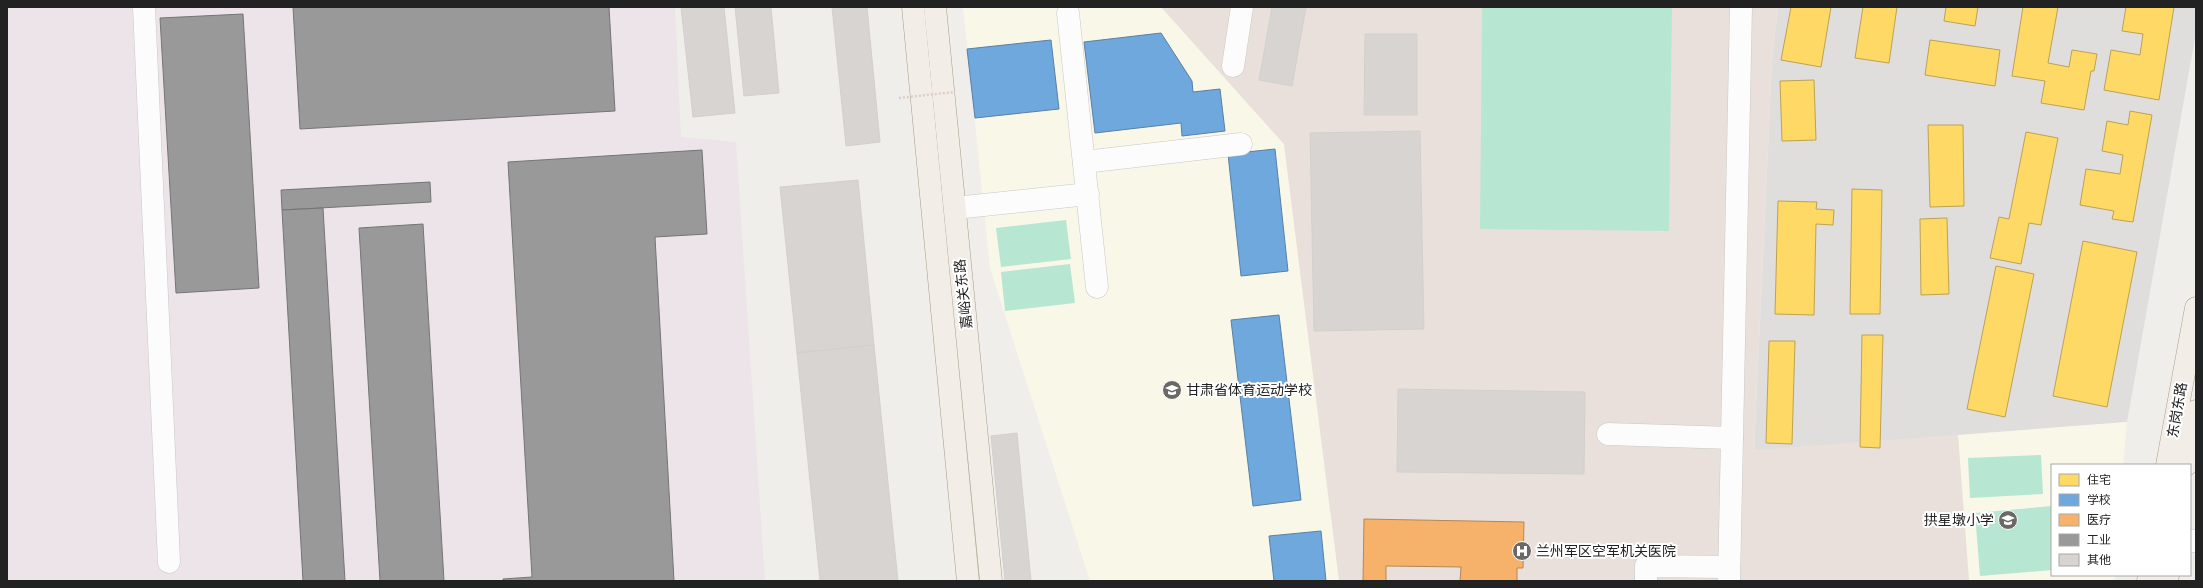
<svg xmlns="http://www.w3.org/2000/svg" width="2203" height="588" font-family="'Archivo Narrow','Noto Sans SC',sans-serif">
  <rect width="100%" height="100%" fill="#f0eeeb"/>
  <polygon fill="#dfdedc" points="1778,7 2196,7 2196,32 2127,422 1754,451 1772,61"/>
  <polygon fill="#ede4e9" points="7,7 675,7 681,137 736,142 765,581 7,581"/>
  <g fill="#f8f7e8">
    <polygon points="963,7 1161,7 1284,144 1330,511 1709,581 1090,581 990,268"/>
    <polygon points="2127,422 2123,465 2052,465 2052,575 2115,575 2114,581 1969,581 1958,435"/>
  </g>
  <polygon fill="#eae0db" points="1161,7 1778,7 1772,61 1754,450 1958,435 1969,581 1339,581 1284,144"/>
  <g fill="#b7e6d2">
    <polygon points="1482,7 1672,7 1669,231 1480,229"/>
    <polygon points="1066,220 1071,259 1001,267 996,228"/>
    <polygon points="1070,264 1075,303 1005,311 1001,272"/>
    <polygon points="2041,455 2043,494 1970,498 1968,458"/>
    <polygon points="2052,506 2052,570 1980,576 1975,513"/>
  </g>
  <g fill="#ffd966" stroke="#bda252">
    <polygon points="1791,7 1831,7 1821,67 1781,60"/>
    <polygon points="1863,7 1897,7 1889,63 1855,58"/>
    <polygon points="1946,7 1978,7 1975,26 1944,21"/>
    <polygon points="2023,7 2058,7 2048,63 2069,67 2072,50 2097,54 2094,71 2091,71 2084,110 2041,103 2045,81 2012,76"/>
    <polygon points="2126,7 2174,7 2159,100 2104,90 2111,50 2140,55 2143,34 2122,31"/>
    <polygon points="1930,40 2000,50 1995,86 1925,75"/>
    <polygon points="1814,80 1816,140 1782,141 1780,81"/>
    <polygon points="2130,111 2152,115 2133,222 2112,219 2114,211 2080,205 2086,169 2120,174 2123,155 2102,151 2107,121 2128,125"/>
    <polygon points="1928,125 1963,125 1964,206 1930,207"/>
    <polygon points="2026,132 2058,138 2041,225 2029,223 2021,264 1990,258 1999,217 2009,219"/>
    <polygon points="1852,189 1882,190 1880,314 1850,314"/>
    <polygon points="1778,201 1817,202 1816,209 1834,210 1833,225 1816,224 1814,315 1775,314"/>
    <polygon points="1947,218 1949,294 1921,295 1920,219"/>
    <polygon points="2083,241 2137,252 2107,407 2053,396"/>
    <polygon points="1996,266 2034,274 2005,417 1967,409"/>
    <polygon points="1862,335 1883,335 1880,448 1860,447"/>
    <polygon points="1769,341 1795,341 1792,444 1766,443"/>
  </g>
  <g fill="#6fa8dc" stroke="#5880a4">
    <polygon points="1161,33 1192,81 1193,92 1220,89 1225,131 1182,136 1181,123 1095,133 1084,42"/>
    <polygon points="1051,40 1059,109 975,118 967,49"/>
    <polygon points="1275,149 1288,271 1241,276 1228,154"/>
    <polygon points="1279,315 1301,500 1253,506 1231,320"/>
    <polygon points="1321,531 1326,581 1274,581 1269,536"/>
  </g>
  <polygon fill="#f6b26b" stroke="#b68755" points="1364,519 1524,522 1523,568 1517,568 1517,581 1460,581 1461,567 1386,566 1386,581 1363,581"/>
  <g fill="#999" stroke="#757575">
    <polygon points="293,7 609,7 615,111 300,129"/>
    <polygon points="243,14 259,288 176,293 160,18"/>
    <polygon points="702,150 707,234 655,237 674,581 503,581 503,579 532,577 508,162"/>
    <polygon points="430,182 431,202 282,210 281,190"/>
    <polygon points="323,208 345,581 303,581 282,210"/>
    <polygon points="423,224 444,581 380,581 359,228"/>
  </g>
  <g fill="#d7d4d2" stroke="#d3d0cc">
    <polygon points="681,7 724,7 735,113 693,117"/>
    <polygon points="735,7 771,7 779,93 744,96"/>
    <polygon points="832,7 867,7 880,142 846,146"/>
    <polygon points="1272,7 1306,7 1292,86 1259,80"/>
    <polygon points="1365,34 1417,34 1417,115 1364,115"/>
    <polygon points="1420,131 1424,329 1314,331 1310,133"/>
    <polygon points="858,180 874,345 797,353 780,187"/>
    <polygon points="874,345 898,581 820,581 797,353"/>
    <polygon points="1398,389 1585,392 1584,474 1397,472"/>
    <polygon points="1017,433 1031,581 1005,581 991,436"/>
  </g>
  <g fill="none" stroke-linecap="round" stroke-linejoin="round">
    <g stroke="#c9c8c7" stroke-width="23">
      <g id="minor">
        <polyline points="144,7 169,562"/>
        <polyline points="1068,13 1097,287"/>
        <polyline points="1233,66 1242,7"/>
        <polyline points="1084,162 1241,144"/>
        <polyline points="955,208 1088,194"/>
        <polyline points="1608,434 1732,438"/>
        <polyline points="2190,541 2196,541"/>
        <polyline points="1646,581 1646,566 1729,567"/>
        <polyline points="1729,581 1741,7"/>
      </g>
    </g>
    <g stroke="#a79c86" stroke-width="23">
      <g id="major">
        <polyline points="913,7 968,581"/>
        <polyline points="935,7 991,581"/>
        <polyline points="2167,465 2196,308"/>
        <polyline points="2186,465 2196,411"/>
        <polyline points="2148,581 2149,575"/>
        <polyline points="2167,581 2168,575"/>
      </g>
    </g>
    <use href="#minor" stroke="#fdfcfc" stroke-width="22"/>
    <use href="#major" stroke="#f3ede7" stroke-width="22"/>
    <polyline stroke="#dccecd" stroke-width="2.5" stroke-dasharray="2 2" stroke-linecap="butt" points="899,98 955,92"/>
  </g>
  <defs>
    <g id="university-disc" transform="scale(1)"><circle r="9.5" fill="#6a6968" stroke="#fff"/><path d="M0-5L7-2L0 1L-7-2ZM-4 1L0 2.5L4 1V4Q0 6-4 4Z" fill="#fff"/></g>
    <g id="school-disc" transform="scale(1)"><circle r="9.5" fill="#6a6968" stroke="#fff"/><path d="M0-5L7-2L0 1L-7-2ZM-4 1L0 2.5L4 1V4Q0 6-4 4Z" fill="#fff"/></g>
    <g id="hospital-disc" transform="scale(1)"><circle r="9.5" fill="#6a6968" stroke="#fff"/><path d="M-5-5h3v3.5h4V-5h3V5h-3V1.5h-4V5h-3Z" fill="#fff"/></g>
  </defs>
  <g fill-rule="evenodd">
    <use href="#university-disc" x="1172" y="390"/>
    <use href="#school-disc" x="2008" y="520"/>
    <use href="#hospital-disc" x="1522" y="551"/>
  </g>
  <g text-anchor="middle" dominant-baseline="central" stroke-width="4" stroke-linejoin="round" paint-order="stroke">
    <g font-size="14" fill="#222" stroke="#fff">
      <text transform="translate(963 294) rotate(-96)">嘉峪关东路</text>
      <text transform="translate(2177 410) rotate(-80)">东岗东路</text>
    </g>
    <g font-size="14" fill="#222" stroke="#fff" text-anchor="start">
      <text x="1186" y="390">甘肃省体育运动学校</text>
      <text x="1994" y="520" text-anchor="end">拱星墩小学</text>
      <text x="1536" y="551">兰州军区空军机关医院</text>
    </g>
  </g>
  <rect width="2203" height="588" fill="none" stroke="#222222" stroke-width="16"/>
  <rect x="2051" y="464" width="140" height="112" fill="#ffffff" stroke="#a7a7a7"/>
  <rect x="2059" y="474" width="20" height="12" fill="#ffd966" stroke="#a7a7a7"/>
  <text x="2087" y="484" font-size="12" fill="#222222">住宅</text>
  <rect x="2059" y="494" width="20" height="12" fill="#6fa8dc" stroke="#a7a7a7"/>
  <text x="2087" y="504" font-size="12" fill="#222222">学校</text>
  <rect x="2059" y="514" width="20" height="12" fill="#f6b26b" stroke="#a7a7a7"/>
  <text x="2087" y="524" font-size="12" fill="#222222">医疗</text>
  <rect x="2059" y="534" width="20" height="12" fill="#999999" stroke="#a7a7a7"/>
  <text x="2087" y="544" font-size="12" fill="#222222">工业</text>
  <rect x="2059" y="554" width="20" height="12" fill="#d7d4d2" stroke="#a7a7a7"/>
  <text x="2087" y="564" font-size="12" fill="#222222">其他</text>
</svg>
